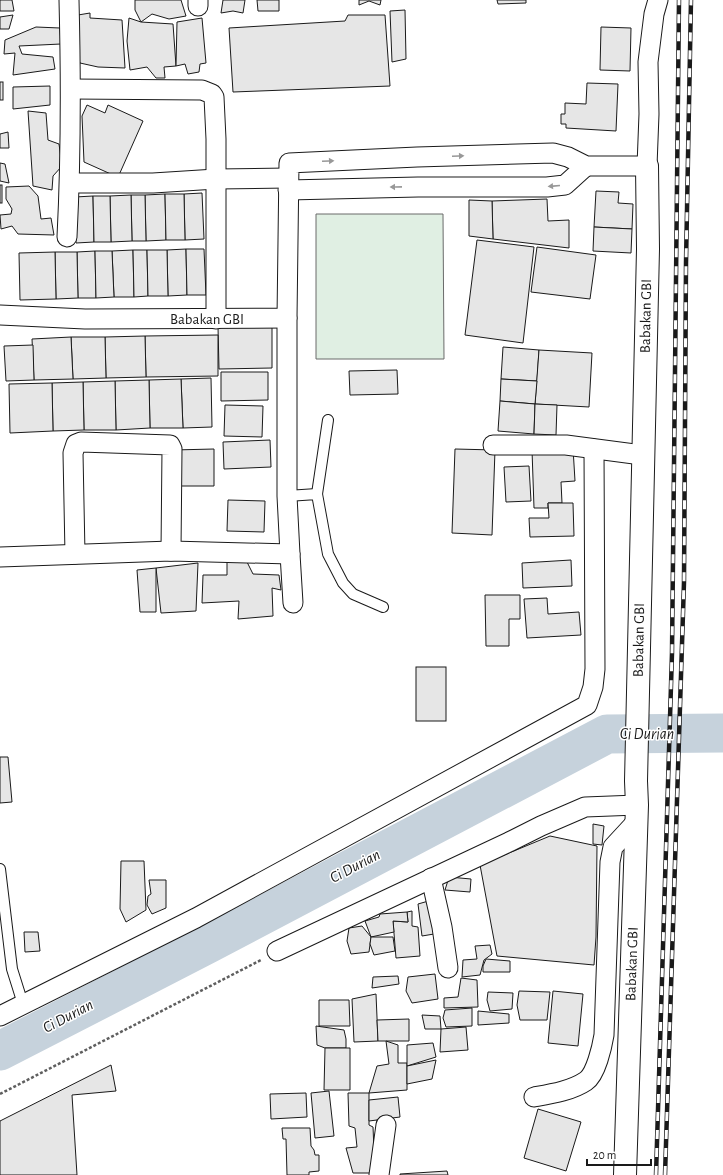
<svg xmlns="http://www.w3.org/2000/svg" width="723" height="1175" font-family="'Alegreya Sans',sans-serif">
  <rect width="100%" height="100%" fill="#fff"/>
  <polygon fill="#e0efe3" stroke="#6a6a6a" points="316,214 443,214 444,359 316,359"/>
  <g fill="none" stroke-linecap="round" stroke-linejoin="round">
    <polyline stroke="#c6d2dc" stroke-width="39" points="0,1051 208,944 607,734 723,733"/>
  </g>
  <g fill="#e6e6e6" stroke="#1a1a1a">
    <polygon points="0,0 12,0 14,11 0,11"/>
    <polygon points="135,0 181,0 186,16 169,19 152,14 141,22 135,10"/>
    <polygon points="223,0 245,0 243,13 233,11 221,13"/>
    <polygon points="257,0 279,0 279,11 258,11"/>
    <polygon points="359,0 381,0 380,5 369,1 359,5"/>
    <polygon points="497,0 526,0 526,3 498,4"/>
    <polygon points="405,10 406,59 392,62 390,11"/>
    <polygon points="90,13 90,18 122,20 125,68 98,67 80,63 74,48 78,15"/>
    <polygon points="13,15 9,29 0,29 0,17"/>
    <polygon points="348,15 385,15 390,86 233,92 229,28 345,21"/>
    <polygon points="129,18 141,22 173,24 176,66 164,67 165,78 156,78 147,67 130,70 127,41"/>
    <polygon points="202,18 206,63 200,64 199,72 188,74 185,64 176,66 177,22"/>
    <polygon points="36,27 60,28 61,44 19,46 22,54 53,57 55,69 13,75 15,53 4,54 5,40"/>
    <polygon points="601,27 631,28 630,71 600,70"/>
    <rect x="0" y="82" width="3" height="18"/>
    <polygon points="587,83 618,84 616,131 566,128 566,124 561,124 561,114 565,114 565,103 586,104"/>
    <polygon points="50,86 50,105 13,109 13,87"/>
    <polygon points="87,105 105,113 108,105 143,121 119,175 113,175 84,162 82,116"/>
    <polygon points="28,111 46,113 48,140 59,144 62,166 53,176 52,190 33,186"/>
    <polygon points="8,132 9,148 0,148 0,134"/>
    <polygon points="0,163 5,164 9,183 0,181"/>
    <rect x="0" y="185" width="2" height="18"/>
    <polygon points="29,186 38,196 41,219 51,218 54,235 18,234 12,226 1,229 0,215 11,214 12,209 6,199 6,187"/>
    <polygon points="596,191 619,192 618,203 633,204 632,229 594,227"/>
    <polygon points="202,193 204,239 185,240 184,194"/>
    <polygon points="165,194 166,240 146,241 145,195"/>
    <polygon points="165,194 184,194 185,240 166,240"/>
    <polygon points="131,195 145,195 146,241 132,241"/>
    <polygon points="131,195 132,241 111,242 110,196"/>
    <polygon points="93,196 94,242 76,243 75,197"/>
    <polygon points="93,196 110,196 111,242 94,242"/>
    <polygon points="547,199 548,221 569,220 569,248 493,239 492,201"/>
    <polygon points="469,200 492,201 493,239 469,236"/>
    <polygon points="594,227 632,229 631,253 593,251"/>
    <polygon points="477,240 534,247 523,343 465,335"/>
    <polygon points="537,247 596,255 590,299 531,292"/>
    <polygon points="186,249 187,295 168,296 167,250"/>
    <polygon points="186,249 204,249 206,295 187,295"/>
    <polygon points="133,250 134,297 114,297 112,251"/>
    <polygon points="133,250 147,250 148,296 134,297"/>
    <polygon points="147,250 167,250 168,296 148,296"/>
    <polygon points="95,251 96,298 78,298 77,252"/>
    <polygon points="95,251 112,251 114,297 96,298"/>
    <polygon points="55,252 77,252 78,298 56,299"/>
    <polygon points="55,252 56,299 20,300 19,253"/>
    <polygon points="218,327 272,327 272,368 219,369"/>
    <polygon points="218,335 218,376 146,377 145,336"/>
    <polygon points="145,336 146,377 106,378 105,337"/>
    <polygon points="71,337 105,337 106,378 73,379"/>
    <polygon points="71,337 73,379 34,380 32,339"/>
    <polygon points="33,345 34,380 6,381 4,346"/>
    <polygon points="503,347 539,350 537,381 501,379"/>
    <polygon points="539,350 592,353 589,407 535,404"/>
    <polygon points="397,370 398,394 350,395 349,371"/>
    <polygon points="221,372 268,372 268,400 221,401"/>
    <polygon points="211,378 212,427 183,428 181,379"/>
    <polygon points="181,379 183,428 150,428 149,380"/>
    <polygon points="501,379 537,381 535,404 500,401"/>
    <polygon points="149,380 150,428 116,430 115,381"/>
    <polygon points="115,381 116,430 84,430 83,382"/>
    <polygon points="83,382 84,430 53,431 52,383"/>
    <polygon points="52,383 53,431 10,433 9,384"/>
    <polygon points="500,401 535,404 534,434 498,431"/>
    <polygon points="535,404 557,405 556,435 534,434"/>
    <polygon points="225,405 263,406 262,437 224,436"/>
    <polygon points="270,440 271,467 224,469 223,442"/>
    <polygon points="573,448 575,481 561,482 562,503 548,503 548,508 534,508 532,450"/>
    <polygon points="214,449 214,486 173,486 173,450"/>
    <polygon points="455,449 495,450 492,535 452,533"/>
    <polygon points="529,466 531,501 506,502 504,467"/>
    <polygon points="228,500 265,501 264,532 227,531"/>
    <polygon points="548,503 573,503 574,536 530,537 529,518 549,518"/>
    <polygon points="571,560 572,586 523,588 522,563"/>
    <polygon points="227,562 247,562 253,574 279,575 281,590 272,588 273,616 238,619 239,601 202,603 203,575 227,575"/>
    <polygon points="198,563 196,611 161,613 156,568"/>
    <polygon points="156,568 156,612 140,612 137,570"/>
    <polygon points="485,595 520,595 520,619 509,619 509,646 486,646"/>
    <polygon points="547,598 548,614 579,612 581,635 527,638 524,599"/>
    <rect x="416" y="667" width="30" height="54"/>
    <polygon points="0,757 8,757 12,802 0,803"/>
    <polygon points="593,824 604,826 602,845 593,844"/>
    <polygon points="550,836 597,846 596,937 594,965 497,956 480,865"/>
    <polygon points="121,861 144,861 146,910 126,922 120,909"/>
    <polygon points="449,877 471,879 470,892 445,890"/>
    <polygon points="149,880 166,880 166,908 152,914 147,905 148,896 151,894"/>
    <polygon points="432,900 434,934 422,936 418,904"/>
    <polygon points="412,911 412,926 418,927 420,956 396,958 393,921 408,922 407,912"/>
    <polygon points="407,912 408,922 393,921 394,932 371,937 365,921 379,917 380,914"/>
    <polygon points="362,926 371,937 369,952 351,954 347,941 349,928"/>
    <polygon points="24,932 38,932 40,951 25,952"/>
    <polygon points="371,937 393,937 395,951 374,955 370,944"/>
    <polygon points="490,945 492,954 484,960 480,975 462,977 463,960 477,959 475,946"/>
    <polygon points="486,959 510,961 510,972 483,972 483,966"/>
    <polygon points="435,974 438,999 412,1003 406,991 408,977"/>
    <polygon points="398,976 399,984 372,988 373,977"/>
    <polygon points="461,978 477,980 478,1007 444,1008 444,998 458,997"/>
    <polygon points="519,991 550,992 547,1020 520,1020 517,1005"/>
    <polygon points="553,991 583,994 578,1046 548,1043"/>
    <polygon points="488,992 513,993 512,1009 490,1011 487,1000"/>
    <polygon points="376,994 378,1041 354,1042 352,999"/>
    <polygon points="319,1000 349,1000 350,1026 319,1026"/>
    <polygon points="472,1008 472,1026 446,1027 443,1018 445,1010"/>
    <polygon points="478,1011 509,1014 509,1023 478,1025"/>
    <polygon points="422,1015 440,1016 441,1029 425,1029"/>
    <polygon points="409,1019 409,1041 378,1041 377,1020"/>
    <polygon points="316,1026 344,1030 346,1039 346,1048 325,1048 317,1045"/>
    <polygon points="466,1027 468,1050 440,1052 441,1029"/>
    <polygon points="386,1041 398,1045 398,1063 407,1063 407,1090 369,1093 377,1066 389,1064"/>
    <polygon points="433,1043 436,1057 407,1066 407,1045"/>
    <polygon points="325,1048 350,1048 350,1090 324,1090"/>
    <polygon points="436,1060 432,1079 407,1084 407,1066"/>
    <polygon points="111,1065 116,1091 72,1095 77,1175 0,1175 0,1121"/>
    <polygon points="329,1091 334,1136 315,1138 311,1093"/>
    <polygon points="306,1093 307,1117 271,1119 270,1094"/>
    <polygon points="348,1093 369,1093 369,1125 373,1127 375,1173 353,1173 346,1148 357,1147 355,1128 349,1126"/>
    <polygon points="398,1097 400,1117 369,1121 369,1100"/>
    <polygon points="538,1109 581,1122 566,1171 524,1158"/>
    <polygon points="282,1128 310,1128 311,1146 314,1150 315,1155 319,1155 319,1171 309,1172 309,1175 287,1175 286,1139 283,1139"/>
    <polygon points="447,1171 448,1175 400,1175 400,1174"/>
  </g>
  <g fill="none" stroke-linecap="round" stroke-linejoin="round">
    <g stroke="#1a1a1a" stroke-width="12">
      <g id="service">
        <polyline points="317,494 328,420"/>
        <polyline points="287,496 317,494 328,554 343,583 353,594 383,607"/>
        <polyline points="0,869 12,969 23,1004"/>
      </g>
    </g>
    <g stroke="#1a1a1a" stroke-width="21">
      <g id="minor">
        <polyline points="198,6 198,0"/>
        <polyline points="71,89 202,90 212,94 214,97 216,139 216,319"/>
        <polyline points="70,183 153,183 216,179 288,178"/>
        <polyline points="288,190 418,187 547,187 565,185 586,166"/>
        <path d="M67 237C71 158 71 79 69 0"/>
        <polyline points="0,315 85,319 287,318 289,163 417,157 553,153 568,157 586,166 647,166 649,114 648,62 654,14 658,0"/>
        <polyline points="493,445 566,445 642,455"/>
        <polyline points="75,554 73,453 76,444 81,442 170,445 172,449 171,551"/>
        <polyline points="290,554 293,603"/>
        <polyline points="0,557 171,551 290,554 287,496 287,318"/>
        <polyline points="431,878 442,927 448,968"/>
        <polyline points="277,951 509,842 541,826 585,807 637,805"/>
        <polyline points="0,1016 196,918 587,705 593,687 595,669 594,449"/>
        <path d="M534 1097C551 1094 571 1091 586 1081 596 1074 602 1047 604 1035L610 862 613 847 637 821"/>
        <polyline points="379,1175 386,1125"/>
      </g>
    </g>
    <g stroke="#1a1a1a" stroke-width="24">
      <polyline id="tertiary" points="625,1175 637,805 636,781 648,249 647,166"/>
    </g>
    <polyline stroke="#5f5f5f" stroke-width="2.5" stroke-dasharray="3 2" stroke-linecap="butt" points="0,1094 261,960"/>
    <use href="#service" stroke="#fff" stroke-width="10"/>
    <use href="#minor" stroke="#fff" stroke-width="19"/>
    <use href="#tertiary" stroke="#fff" stroke-width="22"/>
    <g stroke="#1a1a1a" stroke-width="4.5">
      <g id="rail">
        <polyline points="656,1175 672,653 679,0"/>
        <polyline points="665,1175 684,582 686,263 691,0"/>
      </g>
    </g>
    <use href="#rail" stroke="#fff" stroke-width="3" stroke-dasharray="9" stroke-linecap="butt"/>
  </g>
  <defs><path id="oneway-solid" d="M-6-.8H1V-3.2L6.5 0L1 3.2V.8H-6Z"/></defs>
  <g fill="#989898">
    <use href="#oneway-solid" transform="translate(458 156) rotate(-2)"/>
    <use href="#oneway-solid" transform="translate(328 161) rotate(-3)"/>
    <use href="#oneway-solid" transform="translate(554 186) rotate(175)"/>
    <use href="#oneway-solid" transform="translate(396 187) rotate(179)"/>
  </g>
  <g text-anchor="middle" dominant-baseline="central" stroke-width="3" stroke-linejoin="round" paint-order="stroke">
    <g font-size="15" fill="#1a1a1a" stroke="#fff">
      <text transform="translate(646 316) rotate(-89)">Babakan GBI</text>
      <text x="207" y="319">Babakan GBI</text>
      <text transform="translate(639 640) rotate(-89)">Babakan GBI</text>
      <text transform="translate(632 964) rotate(-88)">Babakan GBI</text>
    </g>
    <g font-size="16" font-style="italic" fill="#1a1a1a" stroke="#fff">
      <text x="647" y="734">Ci Durian</text>
      <text transform="translate(355 866) rotate(-28)">Ci Durian</text>
      <text transform="translate(68 1016) rotate(-28)">Ci Durian</text>
    </g>
  </g>
  <path d="M587 1159v6h64v-6" fill="none" stroke="#1a1a1a" stroke-width="2"/>
  <text x="593" y="1159" font-size="12" fill="#1a1a1a" stroke="#ffffff" stroke-width="3" paint-order="stroke">20 m</text>
</svg>
